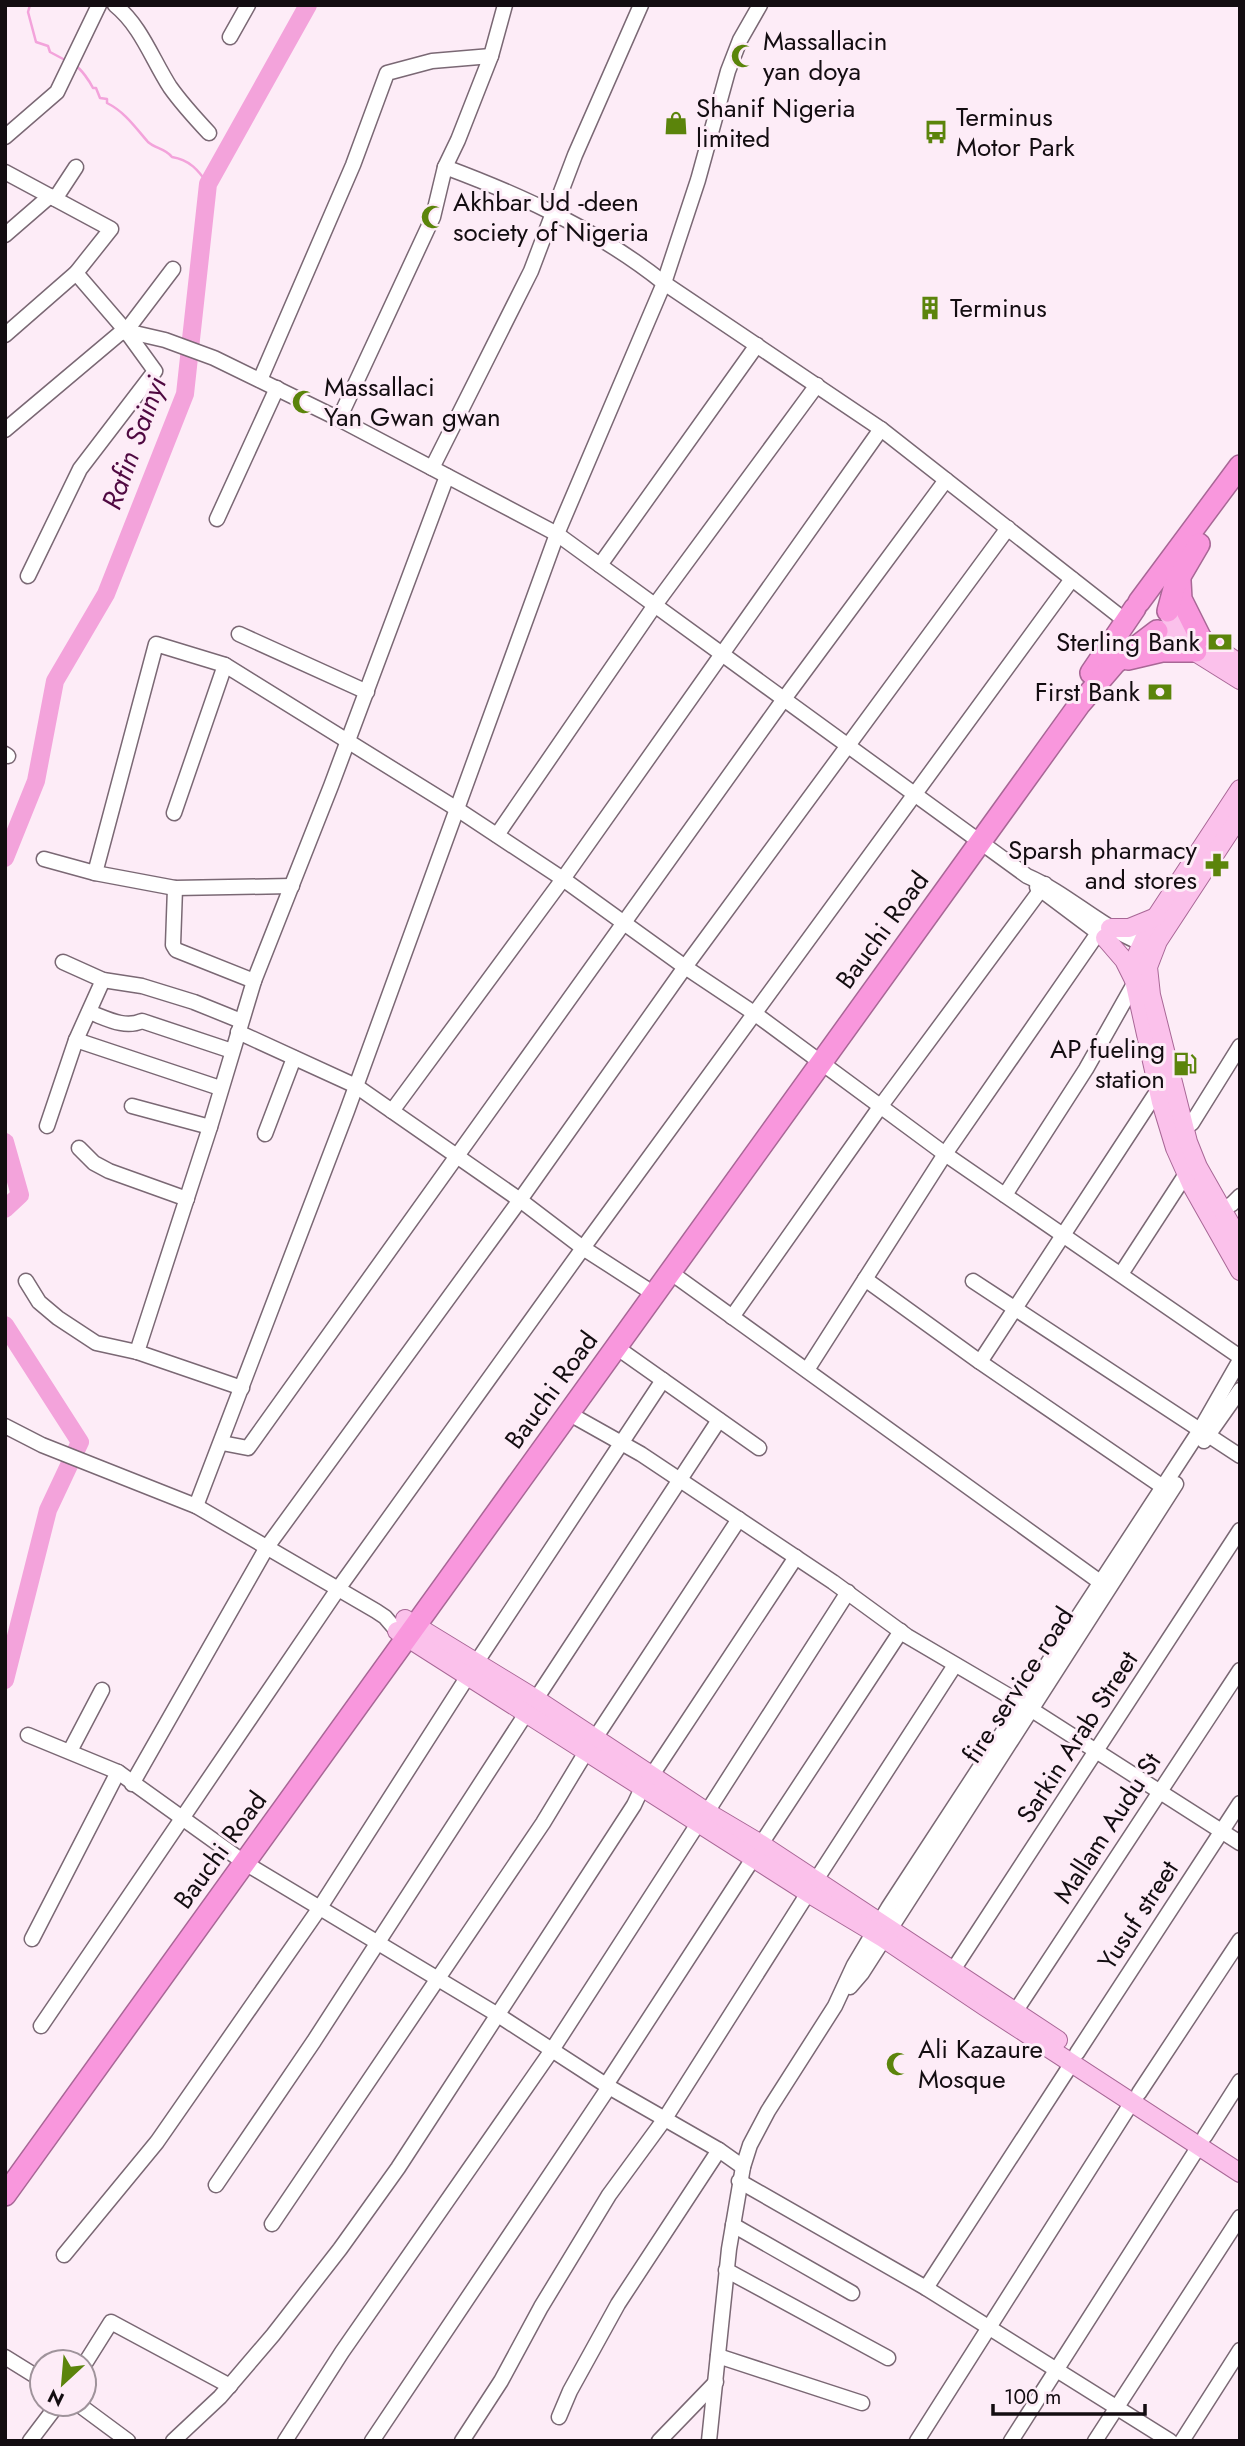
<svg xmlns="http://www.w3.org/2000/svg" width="1245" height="2446" font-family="Jost,sans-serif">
  <rect width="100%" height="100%" fill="#fdecf7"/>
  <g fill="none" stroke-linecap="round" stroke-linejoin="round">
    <g stroke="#f3a3db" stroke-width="2.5">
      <polyline points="30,5 28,12 36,42 48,46 50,52 65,60"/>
      <path d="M74 65C81 68 90 82 93 88H96L100 98 107 99V103C125 112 135 127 148 142 156 149 165 148 172 157 190 160 198 170 208 184"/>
    </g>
    <g stroke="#f3a3db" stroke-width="18">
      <polyline points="5,858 36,781 55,681 106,594 185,394 208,184 308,5"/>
      <polyline points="5,1142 20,1195 5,1209"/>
      <polyline points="5,1325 80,1442 48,1510 5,1680"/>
    </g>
    <g stroke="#7a6874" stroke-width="17">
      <g id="minor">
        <path d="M115 5C141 26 152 59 170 87 182 104 195 118 209 133"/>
        <polyline points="230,37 248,5"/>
        <polyline points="5,137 57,92 99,5"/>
        <path d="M445 167C523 196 599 231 664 283L881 429 1127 622"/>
        <polyline points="5,172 111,229 76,273 5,335"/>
        <polyline points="55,199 76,167"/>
        <polyline points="5,235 50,196"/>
        <polyline points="126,331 173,269"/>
        <polyline points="260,380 353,165 387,73 432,61 491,56"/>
        <polyline points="339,419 433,217 445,167 458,140 491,56 505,5"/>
        <path d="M5 430 119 334 126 331 165 340 214 358 339 419 557 534 1027 876C1071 895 1105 932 1152 947"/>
        <polyline points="432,468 531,271 575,155 641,5"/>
        <polyline points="217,519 277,388"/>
        <polyline points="600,565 757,345"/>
        <polyline points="28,576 80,469 155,371 126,331 76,273"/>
        <polyline points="239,634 367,692"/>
        <polyline points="5,754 8,756"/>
        <polyline points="174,813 225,665"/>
        <polyline points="497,835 655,605 817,385"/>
        <polyline points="44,859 95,873 175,888 292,886"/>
        <polyline points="95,873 156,644 225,665 457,809 563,879 685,967 754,1013 945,1154 1240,1357"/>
        <polyline points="1037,887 1105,938"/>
        <polyline points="175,888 173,945 176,950 254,981"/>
        <polyline points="63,962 103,980 142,986 194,1002 241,1021"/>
        <path d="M89 1012C106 1018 124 1029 142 1021L232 1051"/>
        <polyline points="238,1032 356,1086 520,1200 583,1248 645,1288"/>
        <polyline points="76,1040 220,1088"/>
        <polyline points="132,1106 210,1127"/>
        <polyline points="392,1111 563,879 881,429"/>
        <polyline points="47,1126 76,1040 103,980"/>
        <polyline points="1178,1132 1192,1123 1240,1046"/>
        <polyline points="265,1134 294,1058"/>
        <polyline points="79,1148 94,1163 109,1171 187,1199"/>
        <polyline points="1005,1195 1086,1069 1134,984 1140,983"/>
        <polyline points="1215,1213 1232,1204 1240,1196"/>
        <polyline points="670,1272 1100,1582"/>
        <polyline points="1121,1274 1186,1174"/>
        <polyline points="865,1279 980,1362 1163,1487"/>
        <polyline points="26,1281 39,1302 58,1318 96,1343 137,1352 242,1388"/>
        <polyline points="973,1281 1200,1430"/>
        <polyline points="732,1317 880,1107 1045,884"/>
        <polyline points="616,1347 759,1448"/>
        <polyline points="137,1352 210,1127 254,981 331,786 447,476"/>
        <polyline points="980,1362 1158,1090"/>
        <polyline points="807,1370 945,1154 1098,933"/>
        <polyline points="568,1413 641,1454 833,1582 907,1636 1021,1703 1240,1843"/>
        <polyline points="5,1426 42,1445 196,1506 376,1611 385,1617 397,1631"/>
        <polyline points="1208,1435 1240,1456"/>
        <polyline points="1204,1441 1240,1390"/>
        <polyline points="222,1443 248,1448 784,699 946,480"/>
        <polyline points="196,1506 347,1111 557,534 664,283 698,180 728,71 740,40 760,5"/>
        <polyline points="476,1663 663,1380"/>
        <polyline points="536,1699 719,1420"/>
        <polyline points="28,1735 118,1772 245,1863 498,2015 609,2087 719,2150 743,2167"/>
        <polyline points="70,1751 102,1690"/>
        <polyline points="652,1775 796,1557"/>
        <polyline points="132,1784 267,1547 520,1200 685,967 1008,528"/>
        <polyline points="707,1812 848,1592"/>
        <polyline points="761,1844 901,1631"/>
        <polyline points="816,1880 955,1665"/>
        <polyline points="32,1939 118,1772"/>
        <polyline points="953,1970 1240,1530"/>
        <polyline points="850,1987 862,1973 1176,1484"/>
        <polyline points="1015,2012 1240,1670"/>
        <polyline points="41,2026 338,1589 583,1248 1072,579"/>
        <polyline points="1077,2053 1240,1803"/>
        <polyline points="606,2085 754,1857"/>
        <polyline points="1139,2093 1240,1940"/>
        <polyline points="1205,2136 1240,2081"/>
        <polyline points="739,2181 926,2288 1170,2441"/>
        <polyline points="216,2185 314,2041 527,1712"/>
        <polyline points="272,2224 543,1823 586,1752 739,1519"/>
        <polyline points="733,2225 852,2293"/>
        <polyline points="64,2255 157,2142 319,1909 468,1676"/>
        <polyline points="726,2270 888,2358"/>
        <polyline points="926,2288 1072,2063"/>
        <polyline points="718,2356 862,2403"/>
        <polyline points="5,2357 42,2380"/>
        <polyline points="84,2365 111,2322 230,2386"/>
        <polyline points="78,2404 128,2441"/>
        <polyline points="559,2417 570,2391 618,2304 719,2150"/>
        <polyline points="30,2441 58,2404"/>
        <polyline points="173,2441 220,2397 273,2335 340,2249 398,2168 634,1805 642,1788"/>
        <polyline points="285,2441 342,2352 552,2050 699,1822"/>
        <polyline points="372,2441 609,2087"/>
        <polyline points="462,2441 501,2381 541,2307 609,2195 664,2120 808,1893"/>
        <polyline points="659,2441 716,2382"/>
        <polyline points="709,2441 729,2249 743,2167 750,2145 768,2111 835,2006 854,1965 888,1908 1200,1430 1240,1360"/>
        <polyline points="917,2441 1132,2102"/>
        <polyline points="1011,2441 1199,2146"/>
        <polyline points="1095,2441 1240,2217"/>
        <polyline points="1182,2441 1240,2350"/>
      </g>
    </g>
    <g stroke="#a86796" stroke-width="20">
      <g id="major">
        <polyline points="1169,615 1240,664"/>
        <polyline points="1160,630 1240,680"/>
        <polyline points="1240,789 1150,926 1135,959 1134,980 1161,1102 1175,1148 1192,1186 1240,1271"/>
        <polyline points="1240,816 1158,941 1148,967 1151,995 1188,1142 1198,1167 1240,1241"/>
        <polyline points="1110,928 1129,928 1156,917"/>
        <polyline points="1105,938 1124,960 1133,978"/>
        <polyline points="405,1619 536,1699 707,1812 761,1844 1058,2040"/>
        <polyline points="397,1631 808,1893 883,1938 984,2006 1240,2173"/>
      </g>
    </g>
    <g stroke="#a86796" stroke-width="24">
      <g id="highway">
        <polyline points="1180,581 1181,599 1200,637"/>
        <polyline points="1139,602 1240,466"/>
        <polyline points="1168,611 1175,585 1199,544"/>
        <polyline points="1128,659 1162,651 1196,651"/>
        <polyline points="1091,673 1135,608"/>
        <polyline points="5,2195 1079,705 1115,663 1157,631"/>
      </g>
    </g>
    <use href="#minor" stroke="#fff" stroke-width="14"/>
    <use href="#major" stroke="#fbc1eb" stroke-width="18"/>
    <use href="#highway" stroke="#f997dd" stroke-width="21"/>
  </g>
  <defs>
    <g id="mosque-bare" transform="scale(1.89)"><path d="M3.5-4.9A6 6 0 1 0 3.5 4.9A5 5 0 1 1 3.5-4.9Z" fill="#5b840b" stroke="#fdecf7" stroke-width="2.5" paint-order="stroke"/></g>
    <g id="shop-bare" transform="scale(1.89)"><path d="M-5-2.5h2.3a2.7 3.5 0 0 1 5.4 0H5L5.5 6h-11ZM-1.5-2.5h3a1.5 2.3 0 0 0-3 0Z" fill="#5b840b" stroke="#fdecf7" stroke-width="2.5" paint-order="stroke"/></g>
    <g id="bus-bare" transform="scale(1.89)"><path d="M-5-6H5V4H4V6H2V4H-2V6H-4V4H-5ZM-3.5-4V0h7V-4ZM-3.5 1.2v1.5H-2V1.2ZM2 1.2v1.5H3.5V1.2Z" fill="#5b840b" stroke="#fdecf7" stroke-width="2.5" paint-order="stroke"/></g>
    <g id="building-bare" transform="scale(1.89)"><path d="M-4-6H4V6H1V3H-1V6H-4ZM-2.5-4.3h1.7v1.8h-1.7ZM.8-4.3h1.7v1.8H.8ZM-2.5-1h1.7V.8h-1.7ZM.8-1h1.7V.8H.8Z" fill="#5b840b" stroke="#fdecf7" stroke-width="2.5" paint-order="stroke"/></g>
    <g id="bank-bare" transform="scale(1.89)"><path d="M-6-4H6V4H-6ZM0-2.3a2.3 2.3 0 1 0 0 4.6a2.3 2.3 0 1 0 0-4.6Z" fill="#5b840b" stroke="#fdecf7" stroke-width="2.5" paint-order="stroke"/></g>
    <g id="pharmacy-bare" transform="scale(1.89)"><path d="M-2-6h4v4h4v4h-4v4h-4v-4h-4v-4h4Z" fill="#5b840b" stroke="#fdecf7" stroke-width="2.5" paint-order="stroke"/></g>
    <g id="fuel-bare" transform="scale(1.89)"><path d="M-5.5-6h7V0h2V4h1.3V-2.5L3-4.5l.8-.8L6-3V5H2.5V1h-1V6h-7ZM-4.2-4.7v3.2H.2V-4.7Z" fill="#5b840b" stroke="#fdecf7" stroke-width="2.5" paint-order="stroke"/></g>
  </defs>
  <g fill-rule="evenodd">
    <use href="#mosque-bare" x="743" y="56"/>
    <use href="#shop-bare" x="676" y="123"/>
    <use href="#bus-bare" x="936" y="132"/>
    <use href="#mosque-bare" x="433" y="217"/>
    <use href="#building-bare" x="930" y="308"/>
    <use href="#mosque-bare" x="304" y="402"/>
    <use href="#bank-bare" x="1220" y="642"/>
    <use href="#bank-bare" x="1160" y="692"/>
    <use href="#pharmacy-bare" x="1217" y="865"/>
    <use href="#fuel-bare" x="1185" y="1064"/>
    <use href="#mosque-bare" x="898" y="2064"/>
  </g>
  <g text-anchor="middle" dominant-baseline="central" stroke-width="6" stroke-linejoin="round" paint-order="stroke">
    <g font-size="26" fill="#130d11" stroke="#fdecf7" text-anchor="start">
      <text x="763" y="41">Massallacin<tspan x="763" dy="30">yan doya</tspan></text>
      <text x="696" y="108">Shanif Nigeria<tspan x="696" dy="30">limited</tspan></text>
      <text x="956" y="117">Terminus<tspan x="956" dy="30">Motor Park</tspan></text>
      <text x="453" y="202">Akhbar Ud -deen<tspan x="453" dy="30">society of Nigeria</tspan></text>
      <text x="950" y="308">Terminus</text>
      <text x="324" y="387">Massallaci<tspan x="324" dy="30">Yan Gwan gwan</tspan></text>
      <text x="1200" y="642" text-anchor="end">Sterling Bank</text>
      <text x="1140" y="692" text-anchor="end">First Bank</text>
      <text x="1197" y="850" text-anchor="end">Sparsh pharmacy<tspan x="1197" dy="30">and stores</tspan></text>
      <text x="1165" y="1049" text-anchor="end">AP fueling<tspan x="1165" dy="30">station</tspan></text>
      <text x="918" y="2049">Ali Kazaure<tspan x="918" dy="30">Mosque</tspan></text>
    </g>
    <g font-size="26" fill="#130d11" stroke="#fdecf7">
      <text transform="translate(882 930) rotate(-54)">Bauchi Road</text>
      <text transform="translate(551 1390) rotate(-54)">Bauchi Road</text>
      <text transform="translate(1018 1685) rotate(-57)">fire service road</text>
      <text transform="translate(1077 1737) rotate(-57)">Sarkin Arab Street</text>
      <text transform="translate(1107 1828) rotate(-57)">Mallam Audu St</text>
      <text transform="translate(220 1850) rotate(-54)">Bauchi Road</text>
      <text transform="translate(1138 1915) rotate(-57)">Yusuf street</text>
    </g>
    <g font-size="28" font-style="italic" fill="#4f0941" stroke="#fdecf7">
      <text transform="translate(134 443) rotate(-70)">Rafin Sainyi</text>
    </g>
  </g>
  <rect width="1245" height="2446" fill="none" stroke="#130d11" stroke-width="14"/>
  <g transform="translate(63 2383) rotate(206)"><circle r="33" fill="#fdecf7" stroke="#9f939b" stroke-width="2"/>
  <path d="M0-5L12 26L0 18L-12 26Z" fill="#5b840b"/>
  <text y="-10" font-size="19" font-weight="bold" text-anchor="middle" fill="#130d11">N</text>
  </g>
  <path d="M993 2404v10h152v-10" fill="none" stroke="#130d11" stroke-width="3.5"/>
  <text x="1004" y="2404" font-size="21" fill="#130d11" stroke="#fdecf7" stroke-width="5" paint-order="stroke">100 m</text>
</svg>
